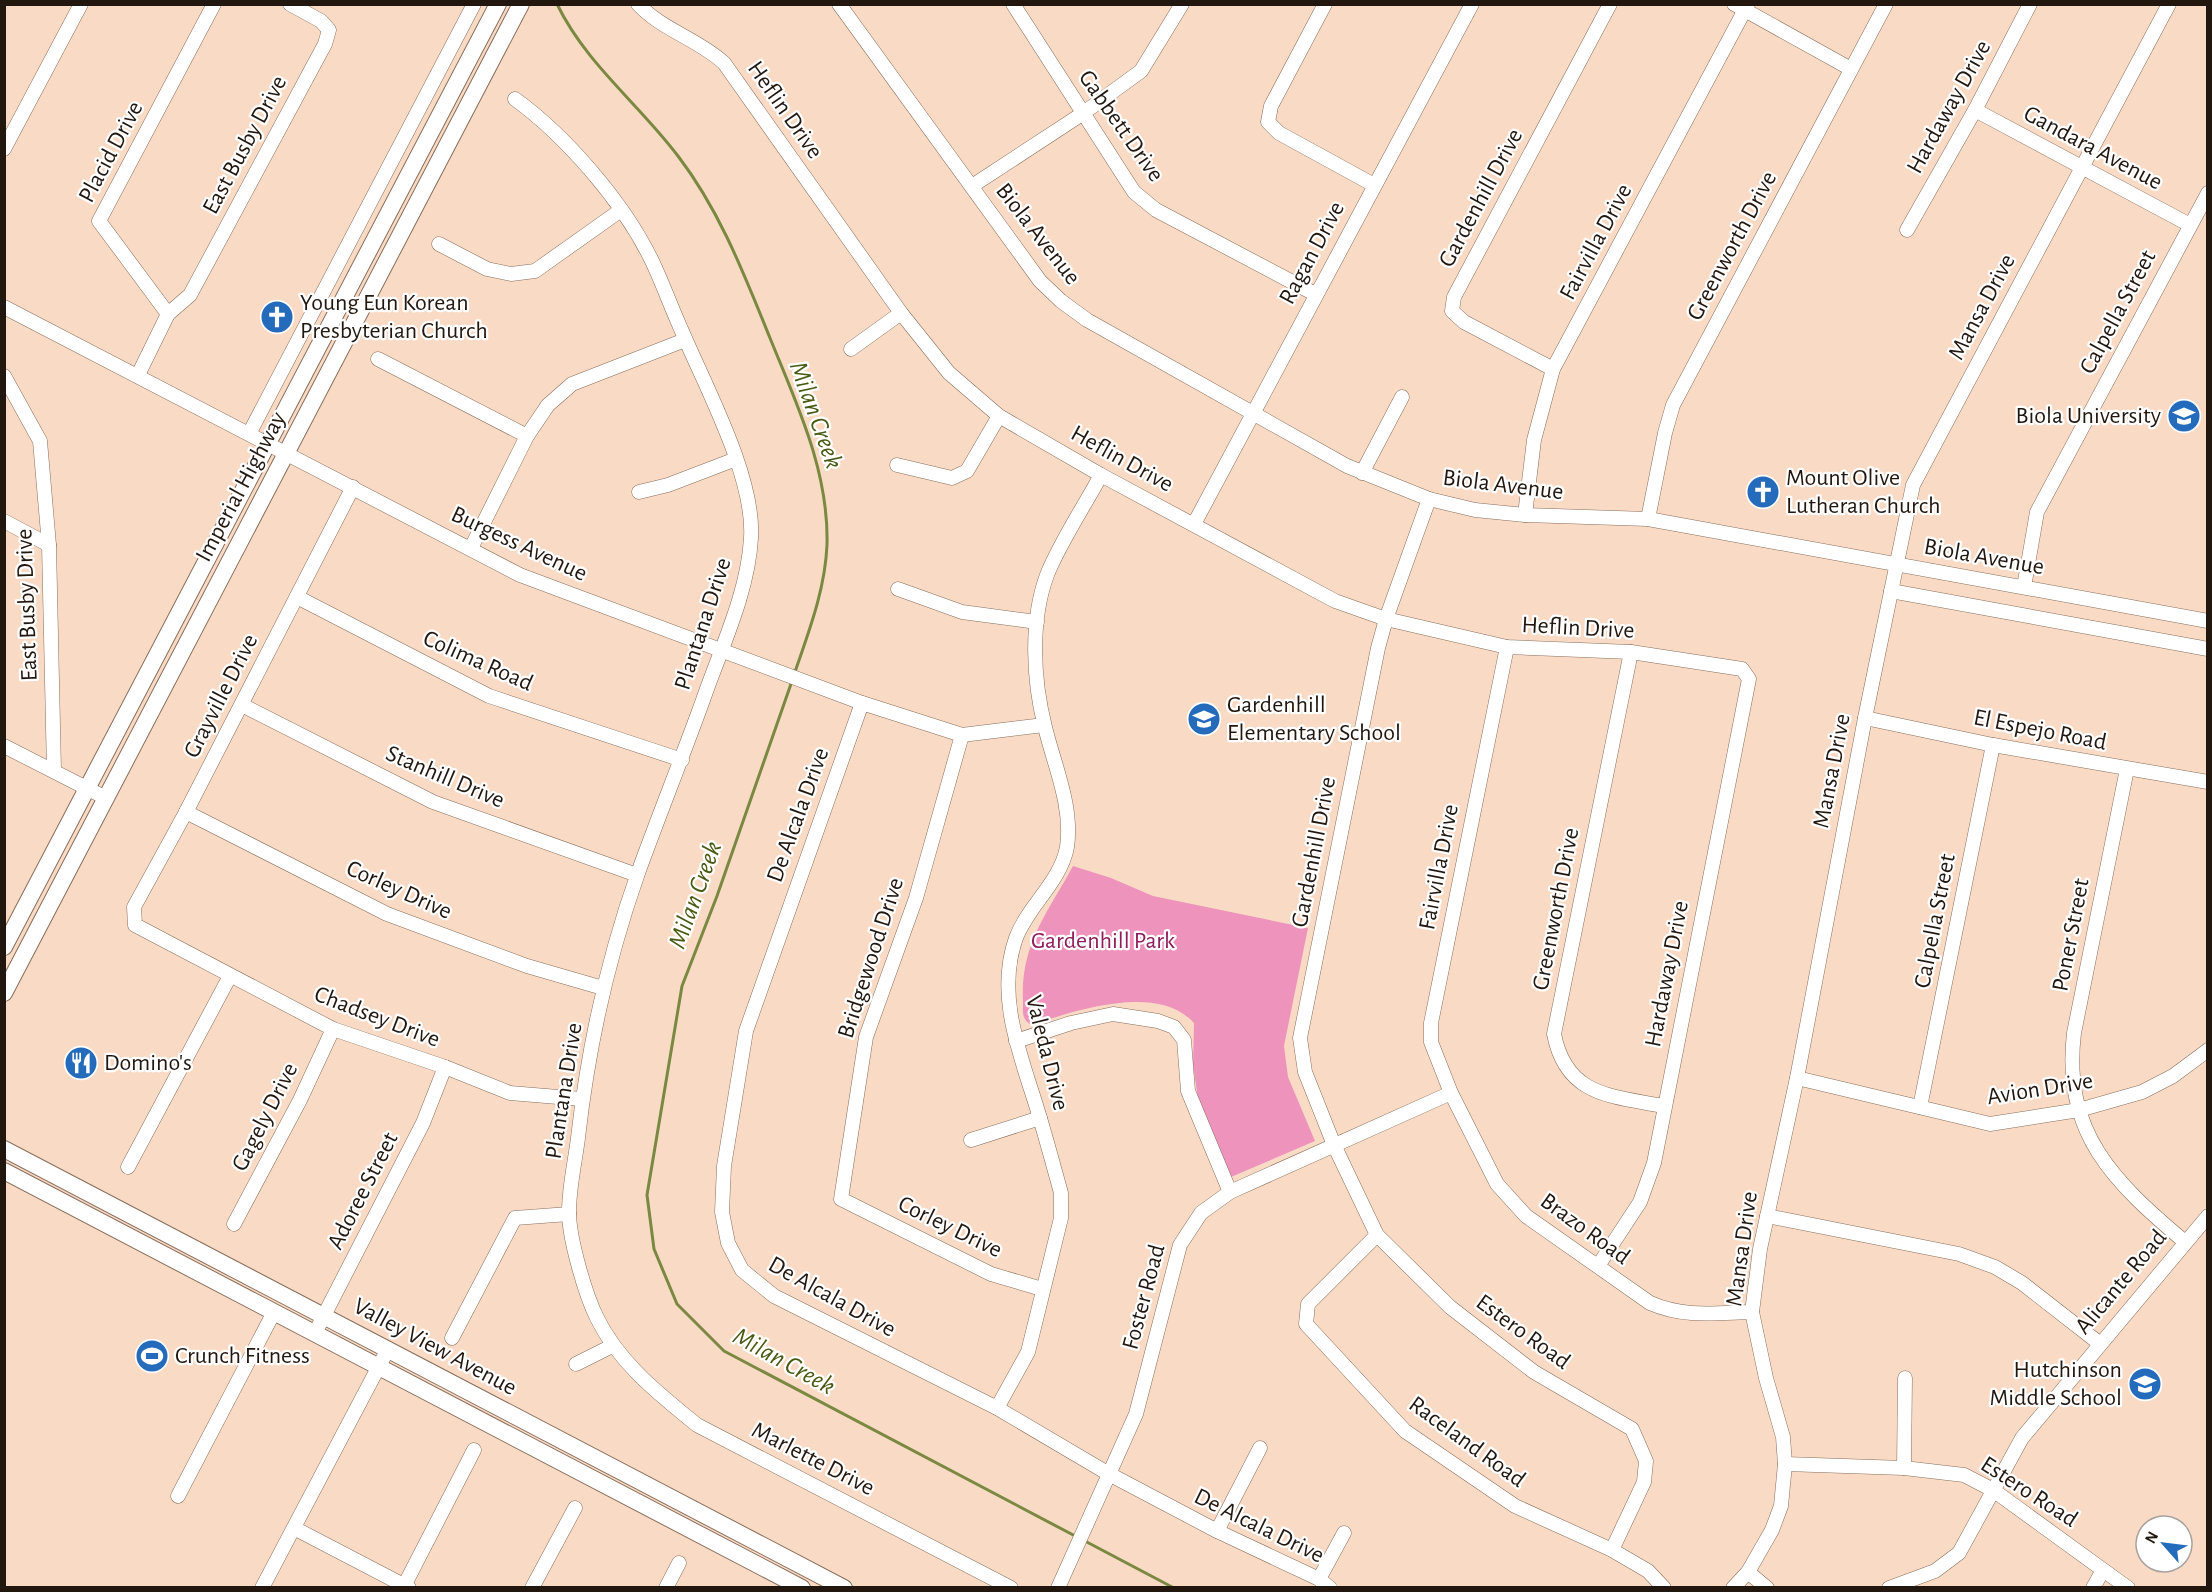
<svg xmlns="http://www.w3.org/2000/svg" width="2212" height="1592" font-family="'Alegreya Sans',sans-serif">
  <rect width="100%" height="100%" fill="#f9dbc5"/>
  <path fill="#ee94bc" d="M1073 866 1111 878 1153 896 1308 928 1284 1046 1288 1077 1315 1141 1231 1177 1199 1106 1193 1064 1194 1023C1158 983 1076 1010 1032 1025 1021 1020 1023 1011 1023 1001 1020 945 1048 912 1073 866Z"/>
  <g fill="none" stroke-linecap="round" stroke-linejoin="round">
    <g stroke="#7a8841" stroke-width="3">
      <path d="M557 4C586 64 639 104 678 156 720 211 744 274 770 338 797 405 829 471 827 545 825 590 809 631 795 672"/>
      <polyline points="792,681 717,896 682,986 647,1195 654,1249 677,1304 724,1351 1077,1537"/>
      <polyline points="1083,1540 1174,1588"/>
    </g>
    <g stroke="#896e5b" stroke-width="15">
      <g id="minor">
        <path d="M638 4C662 30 698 39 724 63L901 313 949 373 999 416 1101 475 1335 601 1386 619 1507 647 1631 652 1742 669 1749 679 1654 1163 1640 1202 1598 1266"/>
        <polyline points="839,4 1040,281 1061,301 1087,320 1347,466 1429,499 1475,510 1525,515 1648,519 2208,621"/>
        <polyline points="1013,4 1134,192 1156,210 1315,294"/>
        <polyline points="1325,4 1271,106 1268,122 1279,133 1374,185"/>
        <polyline points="1734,4 1851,69"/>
        <path d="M515 99C567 137 624 203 652 261 663 284 671 307 681 329 705 386 755 477 751 538 748 593 721 648 703 700 682 758 659 815 638 873 608 958 588 1048 578 1138 575 1162 569 1187 569 1212 569 1238 585 1294 597 1318 619 1363 659 1394 697 1425L1011 1588"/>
        <polyline points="1975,110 2190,225"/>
        <polyline points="4,149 81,4"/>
        <polyline points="972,186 1082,114 1141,71 1182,4"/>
        <polyline points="1907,230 1975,110 2030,4"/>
        <polyline points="439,244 487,269 511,274 535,271 621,210"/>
        <polyline points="4,307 520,575 862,703 962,735 1044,725"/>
        <polyline points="168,314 190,295 325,44 329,30 321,21 290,4"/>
        <polyline points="851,349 901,313"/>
        <polyline points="378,359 527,436"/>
        <polyline points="1553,369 1464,322 1452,311 1454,297 1610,4"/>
        <polyline points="138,375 168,314 99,221 214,4"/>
        <polyline points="4,376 40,441 49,545 54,771"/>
        <polyline points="250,432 474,4"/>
        <polyline points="897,465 952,478 967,471 999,416"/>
        <polyline points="1362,473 1402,397"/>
        <polyline points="353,487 186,812 134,907 135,925 333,1029 445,1067 510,1093 582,1099"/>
        <polyline points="639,492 668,485 736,459"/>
        <polyline points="1429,499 1386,619 1378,648 1300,1038 1305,1072 1334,1145 1377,1235 1450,1307 1534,1372 1632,1429 1646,1461 1644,1482 1612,1550"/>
        <polyline points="1525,515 1534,440 1553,369 1748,4"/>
        <polyline points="1648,519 1665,433 1673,405 1886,4"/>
        <polyline points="4,521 49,545"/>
        <polyline points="1194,524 1472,4"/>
        <polyline points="471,548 527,436 548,405 572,384 685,340"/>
        <polyline points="2024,587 2037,512 2208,193"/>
        <polyline points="898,589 962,612 1037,622"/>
        <polyline points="1891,591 2208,649"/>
        <polyline points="297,597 489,696 682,760"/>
        <path d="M1507 647 1431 1023V1042L1451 1093 1497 1184 1526 1216 1650 1303C1685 1318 1715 1313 1752 1312"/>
        <path d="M1631 652 1554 1034C1566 1096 1611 1096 1663 1106"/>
        <polyline points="862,703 746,1031 724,1166 722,1212 728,1243 742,1270 774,1296 997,1408 1109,1474 1217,1531 1319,1579 1330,1588"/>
        <polyline points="242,705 433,802 637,875"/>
        <polyline points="1865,718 1993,745 2208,782"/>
        <polyline points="962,735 916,898 866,1037 841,1199 991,1274 1042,1289"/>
        <polyline points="4,746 106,798"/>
        <path d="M2127 769 2074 1033C2062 1133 2114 1182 2185 1242"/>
        <polyline points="186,812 387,914 527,966 603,988"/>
        <polyline points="1016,1041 1071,1023 1113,1014 1158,1021 1174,1027 1184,1040 1188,1091 1230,1192"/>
        <polyline points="1797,1078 1990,1124 2079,1110 2142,1092 2173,1076 2208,1050"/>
        <polyline points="1920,1107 1993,745"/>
        <polyline points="971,1140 1040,1118"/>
        <polyline points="128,1167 230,976"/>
        <polyline points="1767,1216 1959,1254 1995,1267 2022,1283 2099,1343"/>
        <polyline points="234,1224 300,1100 333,1029"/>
        <polyline points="1377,1235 1308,1304 1306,1324 1405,1431 1515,1506 1612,1550 1648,1571 1664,1588"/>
        <polyline points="315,1333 423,1123 445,1067"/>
        <polyline points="452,1338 515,1218 569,1214"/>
        <polyline points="576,1364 612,1346"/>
        <path d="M997 1408 1028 1352 1061 1218V1193C1053 1164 1045 1134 1036 1105 1019 1051 996 994 1016 938 1028 906 1061 881 1067 847 1073 806 1054 765 1045 727 1033 680 1030 621 1047 575 1059 544 1085 505 1101 475"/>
        <polyline points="1785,1464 1904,1468 1964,1475 1993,1490 2128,1588"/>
        <polyline points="1904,1468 1905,1378"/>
        <polyline points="178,1496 274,1312"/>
        <polyline points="294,1528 409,1588"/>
        <polyline points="1217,1531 1260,1448"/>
        <polyline points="1748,1572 1767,1588"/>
        <polyline points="1319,1579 1344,1533"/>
        <polyline points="262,1588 388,1349"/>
        <polyline points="403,1588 474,1450"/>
        <polyline points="532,1588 575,1508"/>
        <polyline points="666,1588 679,1563"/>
        <polyline points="1058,1588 1136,1414 1180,1245 1201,1213 1230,1192 1451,1093"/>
        <polyline points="1733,1588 1748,1572 1772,1530 1781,1506 1785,1464 1783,1437 1766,1378 1752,1312 1760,1249 1797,1078 1865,718 1913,485 2169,4"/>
        <polyline points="1889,1588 1935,1571 1959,1553 2022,1438 2208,1216"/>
        <polyline points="2093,1588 2103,1570"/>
      </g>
    </g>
    <g stroke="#896e5b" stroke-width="18">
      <g id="major">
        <polyline points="4,947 498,4"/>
        <polyline points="4,993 521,4"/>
        <polyline points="4,1149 844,1588"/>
        <polyline points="4,1171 802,1588"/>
      </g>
    </g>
    <use href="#minor" stroke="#fff" stroke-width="14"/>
    <use href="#major" stroke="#fff" stroke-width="16"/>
  </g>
  <defs>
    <g id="church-disc" transform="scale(1.725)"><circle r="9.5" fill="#256bbb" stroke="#fff"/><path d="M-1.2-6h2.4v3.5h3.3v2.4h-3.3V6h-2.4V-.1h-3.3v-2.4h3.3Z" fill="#fff"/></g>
    <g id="university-disc" transform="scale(1.725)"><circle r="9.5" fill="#256bbb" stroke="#fff"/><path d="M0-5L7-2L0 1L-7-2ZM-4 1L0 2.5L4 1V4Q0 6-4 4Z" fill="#fff"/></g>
    <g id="school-disc" transform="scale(1.725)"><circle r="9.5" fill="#256bbb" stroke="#fff"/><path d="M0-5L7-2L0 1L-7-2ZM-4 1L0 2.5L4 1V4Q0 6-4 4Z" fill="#fff"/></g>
    <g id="restaurant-disc" transform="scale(1.725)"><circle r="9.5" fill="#256bbb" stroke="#fff"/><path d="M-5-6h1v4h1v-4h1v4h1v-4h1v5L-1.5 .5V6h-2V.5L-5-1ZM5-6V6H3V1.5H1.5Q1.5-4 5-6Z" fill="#fff"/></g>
    <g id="stadium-disc" transform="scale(1.725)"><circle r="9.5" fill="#256bbb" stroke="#fff"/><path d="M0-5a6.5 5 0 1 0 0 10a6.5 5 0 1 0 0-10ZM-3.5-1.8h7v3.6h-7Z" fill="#fff"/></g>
  </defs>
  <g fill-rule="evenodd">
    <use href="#church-disc" x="277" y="317"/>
    <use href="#university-disc" x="2184" y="416"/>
    <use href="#church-disc" x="1763" y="492"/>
    <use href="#school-disc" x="1204" y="719"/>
    <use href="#restaurant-disc" x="81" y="1063"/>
    <use href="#stadium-disc" x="152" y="1356"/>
    <use href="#school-disc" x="2145" y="1384"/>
  </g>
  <g text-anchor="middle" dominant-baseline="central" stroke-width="4.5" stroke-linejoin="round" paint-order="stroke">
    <g font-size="24" fill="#22170f" stroke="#fff">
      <text transform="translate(1949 107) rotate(-61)">Hardaway Drive</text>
      <text transform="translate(785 110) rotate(55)">Heflin Drive</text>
      <text transform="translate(1121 126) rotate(55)">Gabbett Drive</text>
      <text transform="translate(245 145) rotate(-62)">East Busby Drive</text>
      <text transform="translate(2093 148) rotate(28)">Gandara Avenue</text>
      <text transform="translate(111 152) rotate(-62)">Placid Drive</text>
      <text transform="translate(1481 198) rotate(-62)">Gardenhill Drive</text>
      <text transform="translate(1038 234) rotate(52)">Biola Avenue</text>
      <text transform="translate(1596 242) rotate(-62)">Fairvilla Drive</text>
      <text transform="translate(1732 246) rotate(-62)">Greenworth Drive</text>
      <text transform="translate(1312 253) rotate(-62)">Ragan Drive</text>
      <text transform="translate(1982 307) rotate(-62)">Mansa Drive</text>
      <text transform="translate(2118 312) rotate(-62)">Calpella Street</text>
      <text transform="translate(1122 459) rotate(29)">Heflin Drive</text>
      <text transform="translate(1503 485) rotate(7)">Biola Avenue</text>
      <text transform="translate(241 487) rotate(-62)">Imperial Highway</text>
      <text transform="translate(519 544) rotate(25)">Burgess Avenue</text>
      <text transform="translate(1984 557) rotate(10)">Biola Avenue</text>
      <text transform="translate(27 605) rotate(-92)">East Busby Drive</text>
      <text transform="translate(703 624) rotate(-72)">Plantana Drive</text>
      <text transform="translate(1578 628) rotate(3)">Heflin Drive</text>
      <text transform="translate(478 661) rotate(24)">Colima Road</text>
      <text transform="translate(221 696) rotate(-63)">Grayville Drive</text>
      <text transform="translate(2040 730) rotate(11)">El Espejo Road</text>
      <text transform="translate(1832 771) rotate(-79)">Mansa Drive</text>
      <text transform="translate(445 777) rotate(23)">Stanhill Drive</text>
      <text transform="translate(798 815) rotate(-70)">De Alcala Drive</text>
      <text transform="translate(1314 852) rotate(-79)">Gardenhill Drive</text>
      <text transform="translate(1439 867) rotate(-79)">Fairvilla Drive</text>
      <text transform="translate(399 890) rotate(24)">Corley Drive</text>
      <text transform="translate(1556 909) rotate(-79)">Greenworth Drive</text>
      <text transform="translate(1935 921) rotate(-79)">Calpella Street</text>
      <text transform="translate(2071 935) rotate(-79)">Poner Street</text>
      <text transform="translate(871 958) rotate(-72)">Bridgewood Drive</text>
      <text transform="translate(1667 974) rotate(-79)">Hardaway Drive</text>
      <text transform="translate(377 1017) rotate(21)">Chadsey Drive</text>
      <text transform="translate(1047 1053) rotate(76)">Valeda Drive</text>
      <text transform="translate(2040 1089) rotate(-9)">Avion Drive</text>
      <text transform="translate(564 1091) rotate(-81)">Plantana Drive</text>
      <text transform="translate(265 1117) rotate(-63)">Gagely Drive</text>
      <text transform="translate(363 1191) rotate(-63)">Adoree Street</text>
      <text transform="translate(950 1227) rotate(26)">Corley Drive</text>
      <text transform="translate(1585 1229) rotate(36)">Brazo Road</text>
      <text transform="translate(1742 1249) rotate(-82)">Mansa Drive</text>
      <text transform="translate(2121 1282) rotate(-50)">Alicante Road</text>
      <text transform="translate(832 1297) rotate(29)">De Alcala Drive</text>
      <text transform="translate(1144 1297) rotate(-75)">Foster Road</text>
      <text transform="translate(1523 1332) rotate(36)">Estero Road</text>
      <text transform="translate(435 1347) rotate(28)">Valley View Avenue</text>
      <text transform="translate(1467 1442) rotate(36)">Raceland Road</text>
      <text transform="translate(813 1459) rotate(27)">Marlette Drive</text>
      <text transform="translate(2029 1492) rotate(33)">Estero Road</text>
      <text transform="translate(1259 1526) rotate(26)">De Alcala Drive</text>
    </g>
    <g font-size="24" fill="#22170f" stroke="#fff" text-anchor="start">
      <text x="300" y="303">Young Eun Korean<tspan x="300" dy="28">Presbyterian Church</tspan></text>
      <text x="2161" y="416" text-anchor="end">Biola University</text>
      <text x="1786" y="478">Mount Olive<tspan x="1786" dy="28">Lutheran Church</tspan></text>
      <text x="1227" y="705">Gardenhill<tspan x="1227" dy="28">Elementary School</tspan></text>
      <text x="104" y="1063">Domino's</text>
      <text x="175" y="1356">Crunch Fitness</text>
      <text x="2122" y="1370" text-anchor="end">Hutchinson<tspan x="2122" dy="28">Middle School</tspan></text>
    </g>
    <g font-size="24" fill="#8f1d5c" stroke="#fff">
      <text x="1103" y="941">Gardenhill Park</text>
    </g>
    <g font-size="26" font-style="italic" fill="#495a13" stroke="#fff">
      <text transform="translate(816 415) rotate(70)">Milan Creek</text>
      <text transform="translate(695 895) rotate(-70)">Milan Creek</text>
      <text transform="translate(784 1361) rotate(29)">Milan Creek</text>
    </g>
  </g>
  <rect width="2212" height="1592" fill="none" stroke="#22170f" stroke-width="12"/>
  <g transform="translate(2164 1544) rotate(298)"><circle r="28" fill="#ffffff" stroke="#a7a29f" stroke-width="1.5"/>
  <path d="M0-4.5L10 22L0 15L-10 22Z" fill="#256bbb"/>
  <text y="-9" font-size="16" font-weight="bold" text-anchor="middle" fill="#22170f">N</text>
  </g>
</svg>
